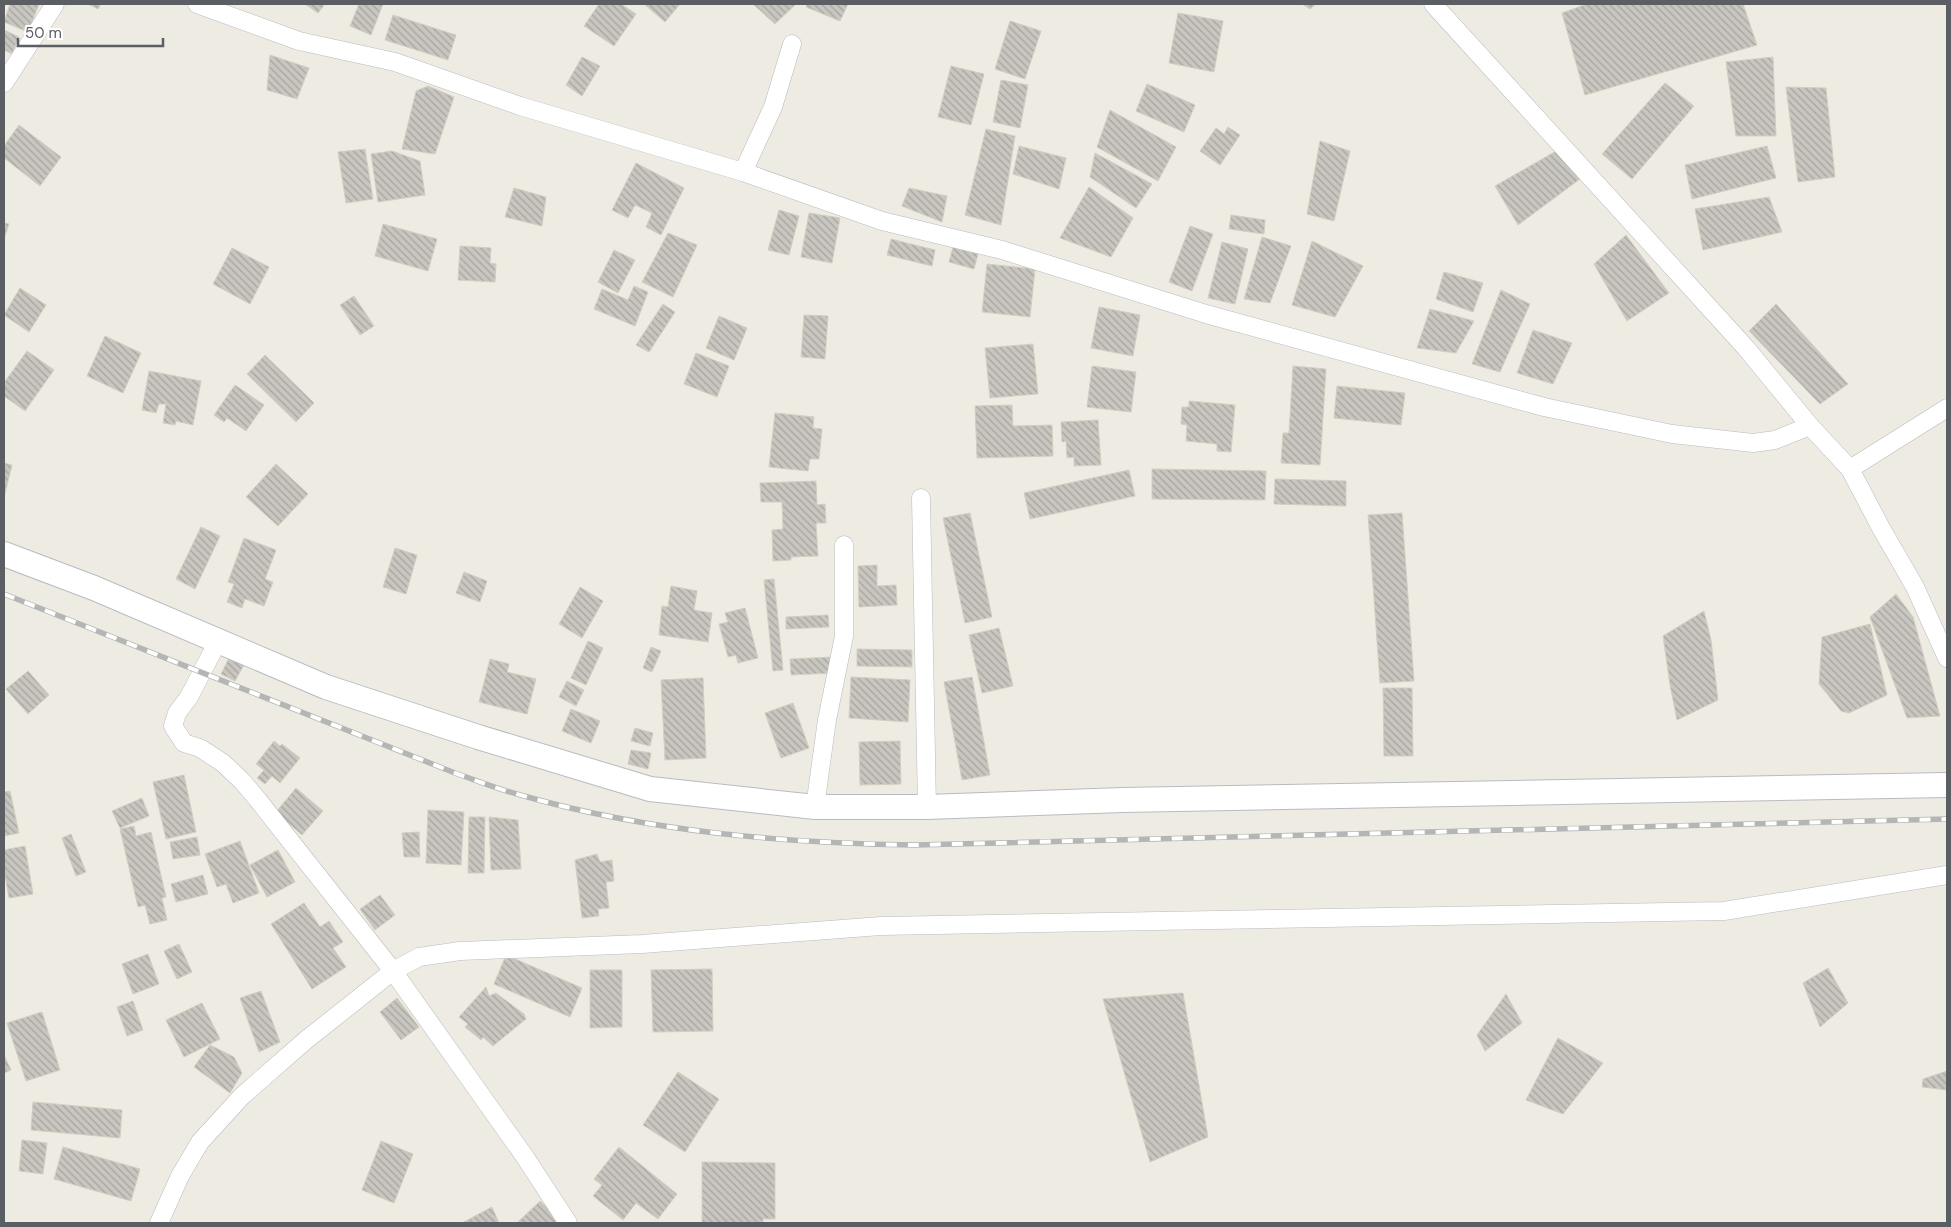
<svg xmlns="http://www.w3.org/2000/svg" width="1951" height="1227" font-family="'DM Sans',sans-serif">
  <defs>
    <pattern id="building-back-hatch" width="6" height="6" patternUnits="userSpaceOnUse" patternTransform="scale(1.25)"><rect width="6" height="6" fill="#c9c6c0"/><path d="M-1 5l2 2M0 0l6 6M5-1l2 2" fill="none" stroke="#a6a4a0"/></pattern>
  </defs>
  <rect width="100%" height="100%" fill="#eeece2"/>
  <g fill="url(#building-back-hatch)" stroke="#d3cec1">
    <polygon points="10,4 39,4 28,32 4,22"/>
    <polygon points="88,4 101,4 98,9"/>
    <polygon points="305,4 325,4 318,13"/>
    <polygon points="359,4 383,4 371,35 350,26"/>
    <polygon points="599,4 621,4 636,14 614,46 584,26"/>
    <polygon points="644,4 680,4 665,22"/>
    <polygon points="753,4 796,4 775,24"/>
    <polygon points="807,4 848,4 840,21 806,7"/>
    <polygon points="1302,4 1316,4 1310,9"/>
    <polygon points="1587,4 1743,4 1757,45 1585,95 1562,13"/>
    <polygon points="1178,13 1223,21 1214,72 1169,63"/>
    <polygon points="393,15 456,35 448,60 385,40"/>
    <polygon points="1010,21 1041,31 1025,79 995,69"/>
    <polygon points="4,30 19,37 12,54 4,50"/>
    <polygon points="270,55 309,68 297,99 267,90"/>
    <polygon points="582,57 600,66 582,96 566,85"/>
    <polygon points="1773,57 1776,136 1736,136 1726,62"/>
    <polygon points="951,66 984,74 971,125 938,117"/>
    <polygon points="1001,80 1028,85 1020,128 993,122"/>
    <polygon points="1665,83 1694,106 1632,179 1602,154"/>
    <polygon points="1147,84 1195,105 1184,132 1136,111"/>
    <polygon points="428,86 454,97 435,154 402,149 416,91"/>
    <polygon points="1786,87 1826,88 1835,177 1798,182"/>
    <polygon points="1110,110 1176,147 1158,181 1097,147"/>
    <polygon points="19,125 61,157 40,186 4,158 4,146"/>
    <polygon points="1228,127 1240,135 1220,165 1200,151 1216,128 1224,134"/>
    <polygon points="986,129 1015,136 1001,225 965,215"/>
    <polygon points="1320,141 1350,151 1334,221 1307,214"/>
    <polygon points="1019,146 1066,158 1059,189 1013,174"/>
    <polygon points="1767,146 1776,178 1692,199 1685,165"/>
    <polygon points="365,149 373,199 346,203 338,152"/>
    <polygon points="1558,150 1580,179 1518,225 1495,186"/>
    <polygon points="392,151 420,161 425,195 378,202 371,154"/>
    <polygon points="1095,153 1152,184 1136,208 1090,177"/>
    <polygon points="636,163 684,188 661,235 646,227 652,213 635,205 628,218 612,210"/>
    <polygon points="1089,187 1133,218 1111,257 1060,238"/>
    <polygon points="514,188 546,197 542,226 505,217"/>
    <polygon points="909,188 947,196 942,222 902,206"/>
    <polygon points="1769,197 1782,232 1703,250 1695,209"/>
    <polygon points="779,210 799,216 789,255 768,250"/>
    <polygon points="809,213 840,218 832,263 801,257"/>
    <polygon points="1231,215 1265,220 1264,234 1229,229"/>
    <polygon points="4,223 9,224 4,239"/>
    <polygon points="383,224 437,239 428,271 375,256"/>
    <polygon points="1190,226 1213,234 1192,291 1169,282"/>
    <polygon points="668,233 697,245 673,297 642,282"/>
    <polygon points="1626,235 1669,293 1627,321 1594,264"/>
    <polygon points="1262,237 1291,246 1270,303 1244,299"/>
    <polygon points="891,239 935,250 932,266 887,255"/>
    <polygon points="1312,241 1363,266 1335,317 1292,305"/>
    <polygon points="1222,242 1248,249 1235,304 1208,298"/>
    <polygon points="460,246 491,248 490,263 496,264 495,282 458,280"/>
    <polygon points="953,247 978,254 974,269 949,262"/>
    <polygon points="232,248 269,267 250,304 213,284"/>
    <polygon points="614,250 635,260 618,293 598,282"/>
    <polygon points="987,264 1035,269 1030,317 982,312"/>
    <polygon points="1444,272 1483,283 1473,312 1436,299"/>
    <polygon points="634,286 648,292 635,326 594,309 602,289 628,300"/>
    <polygon points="20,288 46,305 29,332 4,315"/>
    <polygon points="1501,290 1530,304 1500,372 1472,364"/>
    <polygon points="354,296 374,326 360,335 340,305"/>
    <polygon points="663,304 675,312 649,352 636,345"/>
    <polygon points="1776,304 1848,384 1820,404 1749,331"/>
    <polygon points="1099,307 1140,315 1133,356 1091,348"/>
    <polygon points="1430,309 1474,321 1456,353 1417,348"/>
    <polygon points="804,315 828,316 825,359 801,357"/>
    <polygon points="719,316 747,328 734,360 706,348"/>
    <polygon points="1533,330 1572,343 1553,384 1517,373"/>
    <polygon points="105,336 141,353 123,393 87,376"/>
    <polygon points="1033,344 1038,394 990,398 985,348"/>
    <polygon points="27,351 54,370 25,411 4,396 4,383"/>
    <polygon points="696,353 729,366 717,397 684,384"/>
    <polygon points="265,355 314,403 296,422 247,374"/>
    <polygon points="1092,366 1136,372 1131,412 1087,407"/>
    <polygon points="1293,366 1326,369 1320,465 1281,463 1283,433 1289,433"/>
    <polygon points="149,371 201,381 193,425 176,421 175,425 163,423 166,404 159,404 156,413 142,410"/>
    <polygon points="235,385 264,405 246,431 227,418 224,422 214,415"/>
    <polygon points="1337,386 1405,393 1401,425 1334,418"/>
    <polygon points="1189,401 1235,405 1231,452 1217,451 1217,444 1186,441 1187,425 1181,424 1182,407 1189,407"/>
    <polygon points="1012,405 1013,426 1052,425 1053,456 977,458 975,406"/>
    <polygon points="775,413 814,417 813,428 822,429 819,459 810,459 808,471 769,467"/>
    <polygon points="1098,420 1101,465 1074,466 1074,457 1067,458 1066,441 1062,442 1061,422"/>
    <polygon points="4,463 12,465 4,497"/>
    <polygon points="276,464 308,494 278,526 246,497"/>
    <polygon points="1152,469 1266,471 1265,500 1152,499"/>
    <polygon points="1129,470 1135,496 1030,519 1024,493"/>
    <polygon points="1275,479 1346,481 1346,506 1274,504"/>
    <polygon points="816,481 817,505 825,504 826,523 816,523 818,556 791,557 791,560 773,561 772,530 783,529 782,502 761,502 760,483"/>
    <polygon points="970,513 992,617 965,623 943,518"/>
    <polygon points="1402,513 1414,681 1380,683 1368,515"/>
    <polygon points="201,527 220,536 195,589 176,579"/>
    <polygon points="244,538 276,550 265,579 273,582 264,606 245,599 242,608 227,602 234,584 228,582"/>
    <polygon points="395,548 417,555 406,594 383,587"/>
    <polygon points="877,565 877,586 896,585 897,605 859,607 858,566"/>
    <polygon points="464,572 487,581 480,602 456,593"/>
    <polygon points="774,579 783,670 773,671 764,580"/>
    <polygon points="671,586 697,591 694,610 712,613 708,642 659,635 662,606 668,607"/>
    <polygon points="580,587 603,601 582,638 559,624"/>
    <polygon points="1896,594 1913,617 1940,716 1907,718 1870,617"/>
    <polygon points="745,608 758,658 738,663 736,655 728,657 719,624 728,622 725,613"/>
    <polygon points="1704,611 1711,640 1718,700 1677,720 1670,685 1663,636"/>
    <polygon points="828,615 829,627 786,629 786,617"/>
    <polygon points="1870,624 1887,695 1849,713 1841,711 1819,684 1822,637"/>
    <polygon points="999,628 1013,686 982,693 969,635"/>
    <polygon points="588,641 603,648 586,685 571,678"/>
    <polygon points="651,647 661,651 652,672 643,668"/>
    <polygon points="857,649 912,650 912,667 857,666"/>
    <polygon points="230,656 245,663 235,681 221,674"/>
    <polygon points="833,657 833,673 791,675 790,659"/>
    <polygon points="490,659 509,664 507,672 536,679 527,714 479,702"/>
    <polygon points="28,671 49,695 28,714 6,689"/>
    <polygon points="851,677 910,680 908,722 849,718"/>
    <polygon points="972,677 990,775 962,780 944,682"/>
    <polygon points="703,678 706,758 665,760 661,680"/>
    <polygon points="567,681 584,690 576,706 559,697"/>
    <polygon points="1383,688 1412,688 1413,756 1384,756"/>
    <polygon points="793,703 809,748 781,758 765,713"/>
    <polygon points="571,709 600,721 591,743 562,731"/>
    <polygon points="635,728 653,733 650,746 631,741"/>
    <polygon points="274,741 280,746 282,744 300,758 280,783 272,776 265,784 257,778 264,770 256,764"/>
    <polygon points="900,741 901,784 860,785 859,742"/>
    <polygon points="631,750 651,753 648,769 628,764"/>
    <polygon points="184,775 196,832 166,839 153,782"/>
    <polygon points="296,788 323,811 302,835 276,812"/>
    <polygon points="10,791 19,833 4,836 4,792"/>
    <polygon points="142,798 149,816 120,828 112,811"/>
    <polygon points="428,810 464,812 461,865 426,863"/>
    <polygon points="469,817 485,817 484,873 468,873"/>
    <polygon points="489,817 518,820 521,869 491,870"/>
    <polygon points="134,826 136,836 151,832 166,897 162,898 167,920 150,924 145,905 138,907 120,829"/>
    <polygon points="419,832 420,857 404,857 402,833"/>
    <polygon points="71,834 86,872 76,876 62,838"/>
    <polygon points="197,837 200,855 173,859 170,842"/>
    <polygon points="240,841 259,893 233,903 226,884 217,887 205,854"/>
    <polygon points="25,846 33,894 9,898 4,869 4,850"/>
    <polygon points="278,850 295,882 267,897 250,865"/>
    <polygon points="597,854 600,862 612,860 614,881 606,882 609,908 598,909 599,916 582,918 575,860"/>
    <polygon points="203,875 208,894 176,902 171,884"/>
    <polygon points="380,895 395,915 375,930 360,909"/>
    <polygon points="304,903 320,927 329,921 343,942 333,948 346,967 312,989 271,924"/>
    <polygon points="179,944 192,972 177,979 164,951"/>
    <polygon points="148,954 159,984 133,994 122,964"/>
    <polygon points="506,955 582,988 570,1017 494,984"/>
    <polygon points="1828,968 1848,1003 1820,1027 1803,983"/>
    <polygon points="712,969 713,1031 653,1032 651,970"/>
    <polygon points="590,970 622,970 622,1027 590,1028"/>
    <polygon points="486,987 489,996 496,993 524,1014 526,1019 493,1046 483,1037 481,1040 465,1027 468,1024 459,1017"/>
    <polygon points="261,991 280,1042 259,1052 240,998"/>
    <polygon points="1183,993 1208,1137 1150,1162 1103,999"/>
    <polygon points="1506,994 1522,1023 1485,1051 1477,1035"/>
    <polygon points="397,998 419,1027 401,1040 380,1012"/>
    <polygon points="133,1001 143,1030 127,1036 117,1007"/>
    <polygon points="202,1003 220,1039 184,1057 166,1020"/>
    <polygon points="42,1012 60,1070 26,1081 7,1023"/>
    <polygon points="1558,1038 1603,1063 1563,1114 1526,1100"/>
    <polygon points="210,1045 234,1057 242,1073 230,1093 194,1067"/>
    <polygon points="4,1055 11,1070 4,1073"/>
    <polygon points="1947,1071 1947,1090 1922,1087 1923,1079"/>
    <polygon points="678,1072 719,1099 685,1152 643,1125"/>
    <polygon points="33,1102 122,1110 120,1138 31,1130"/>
    <polygon points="22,1140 47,1143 43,1174 19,1171"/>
    <polygon points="381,1141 413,1154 394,1203 362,1190"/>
    <polygon points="63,1147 140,1169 131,1201 54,1179"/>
    <polygon points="619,1147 677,1194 658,1219 636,1203 623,1220 593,1196 602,1185 594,1179"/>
    <polygon points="702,1162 775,1163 775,1219 763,1219 763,1223 702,1223"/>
    <polygon points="540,1201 555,1215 560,1223 517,1223"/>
    <polygon points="492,1207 499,1223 462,1223"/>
  </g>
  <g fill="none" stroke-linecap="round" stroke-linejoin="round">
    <g stroke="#b8babf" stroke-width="19">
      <g id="street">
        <polyline points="197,4 299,41 395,62 520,106 743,172 882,221 1002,250 1206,314 1544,407 1672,434 1753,443 1775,440 1810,426"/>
        <polyline points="1433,4 1746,348 1810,426 1850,469 1881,528 1915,587 1947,658"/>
        <polyline points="4,83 55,4"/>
        <polyline points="743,172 773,107 792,44"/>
        <polyline points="1850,469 1947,408"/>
        <polyline points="921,498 927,807"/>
        <polyline points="218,641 189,697 177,713 173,726 184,743 200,748 223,763 242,781 258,800 393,971 525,1157 568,1223"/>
        <polyline points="815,807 827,720 844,636 844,545"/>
        <polyline points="159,1223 180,1176 200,1142 242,1096 306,1040 393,971 419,957 460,951 642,944 881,926 1724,911 1947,875"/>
      </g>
    </g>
    <g stroke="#b8bbc1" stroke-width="26">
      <polyline id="secondary" points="4,554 94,588 326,687 478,737 650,789 815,807 927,807 1123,800 1947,785"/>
    </g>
    <use href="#street" stroke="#fff" stroke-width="18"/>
    <use href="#secondary" stroke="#fff" stroke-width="24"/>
    <g stroke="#b4b5b5" stroke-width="5.5">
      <path id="rail" d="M4 594 455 773C478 781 500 790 524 796 651 832 784 843 915 845L1947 819"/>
    </g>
    <use href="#rail" stroke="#fff" stroke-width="4" stroke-dasharray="11" stroke-linecap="butt"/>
  </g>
  <rect width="1951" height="1227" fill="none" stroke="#5b5e63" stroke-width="10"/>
  <path d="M18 38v8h145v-8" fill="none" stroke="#5b5e63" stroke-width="2.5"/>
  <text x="25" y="38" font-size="15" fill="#5b5e63" stroke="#ffffff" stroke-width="4" paint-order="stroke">50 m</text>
</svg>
